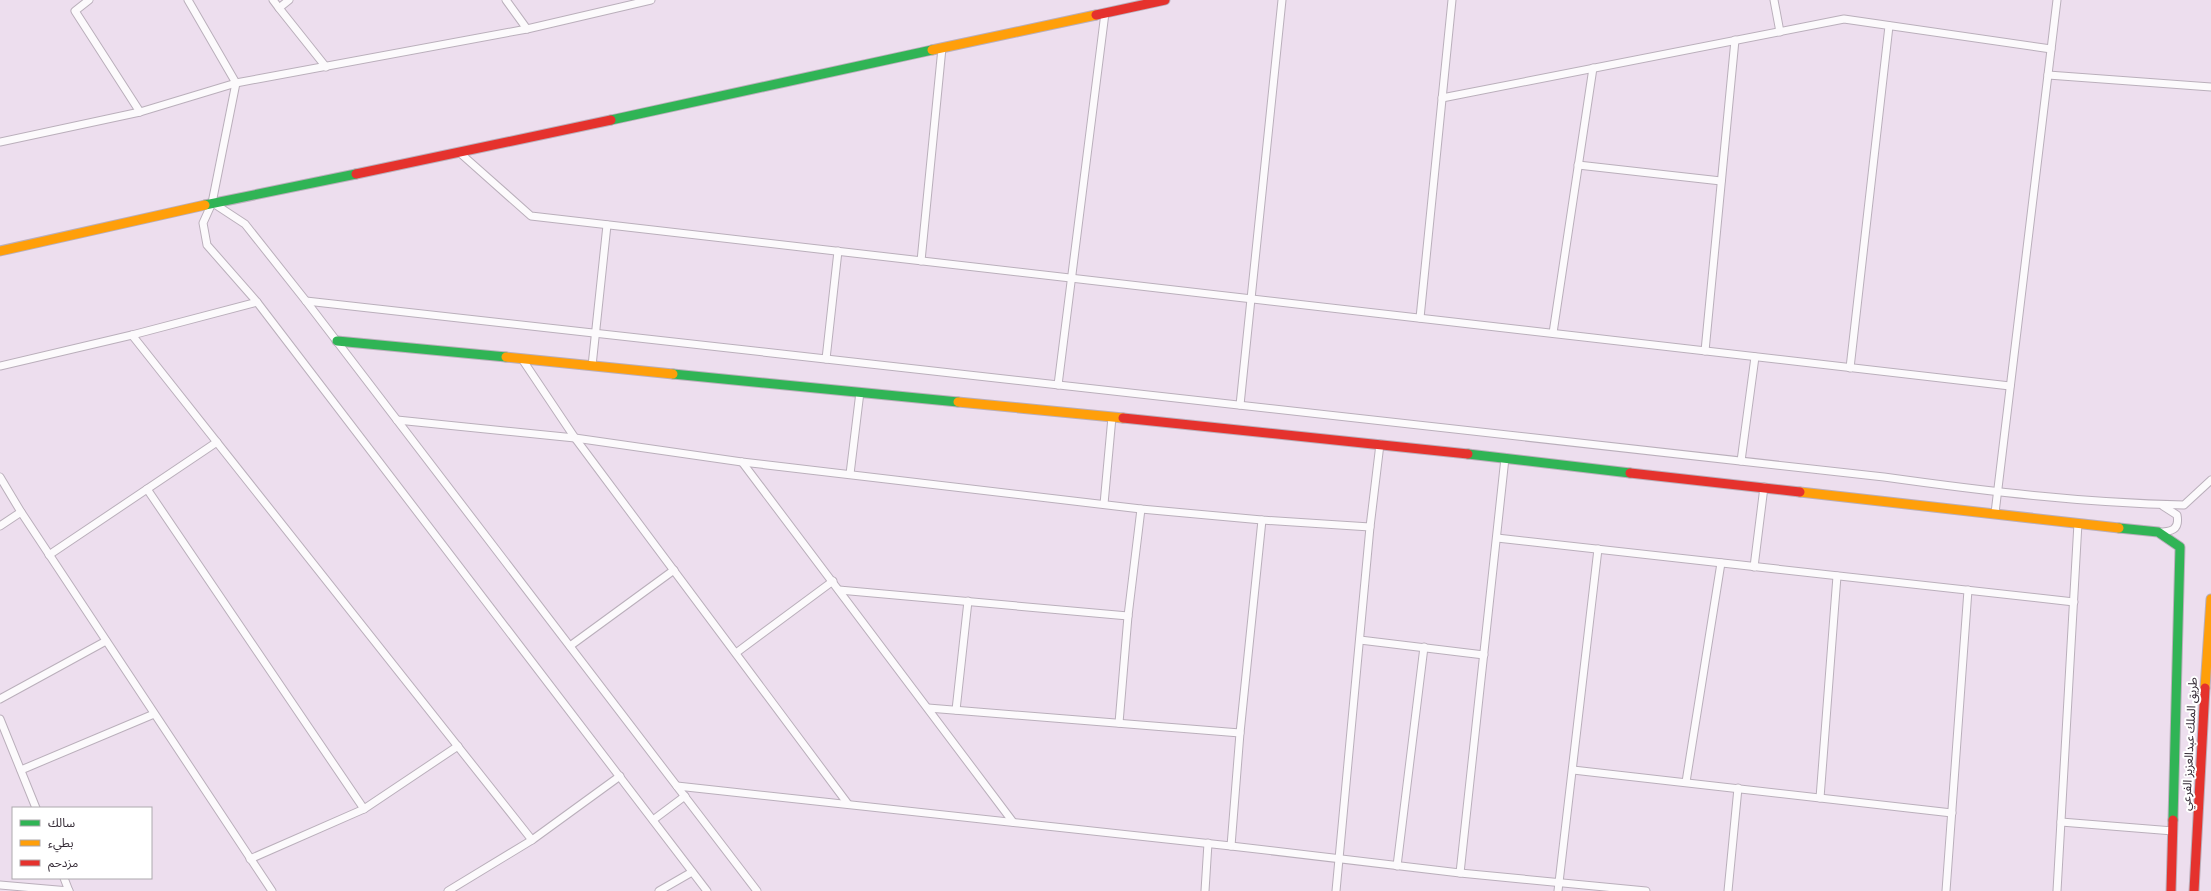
<svg xmlns="http://www.w3.org/2000/svg" width="2211" height="891" font-family="'PT Sans Narrow','Noto Sans Arabic',sans-serif">
  <rect width="100%" height="100%" fill="#eddeee"/>
  <g fill="none" stroke-linecap="round" stroke-linejoin="round">
    <g stroke="#baafbb" stroke-width="9">
      <g id="street">
        <polyline points="89,0 75,11 140,112"/>
        <polyline points="188,0 236,83 212,203 203,223 207,245 257,302 707,891"/>
        <polyline points="273,0 279,8"/>
        <polyline points="289,0 279,8 326,67"/>
        <polyline points="506,0 527,29"/>
        <polyline points="1774,0 1780,32"/>
        <polyline points="2048,75 2211,87"/>
        <polyline points="1442,98 1844,19 2051,49"/>
        <polyline points="0,142 140,112 236,83 527,29 651,0"/>
        <polyline points="460,153 531,216 2010,386"/>
        <polyline points="1578,165 1721,181"/>
        <polyline points="213,203 245,224 306,301 757,891"/>
        <polyline points="921,261 942,48"/>
        <path d="M306 301 1884 477C1984 491 2083 503 2184 505L2211 480"/>
        <polyline points="1420,318 1452,0"/>
        <polyline points="1553,333 1593,68"/>
        <polyline points="132,335 532,840"/>
        <polyline points="1705,351 1735,40"/>
        <polyline points="522,359 575,438 848,804"/>
        <polyline points="826,359 838,251"/>
        <polyline points="0,366 132,335 257,302"/>
        <polyline points="592,366 607,225"/>
        <polyline points="1850,368 1889,26"/>
        <polyline points="1058,385 1105,13"/>
        <polyline points="1240,405 1282,0"/>
        <polyline points="397,420 575,438 742,462 1141,509 1262,520 1370,527"/>
        <polyline points="1741,461 1755,357"/>
        <polyline points="742,462 1013,822"/>
        <polyline points="850,474 860,392"/>
        <polyline points="0,477 21,512 272,891"/>
        <polyline points="147,489 364,809"/>
        <polyline points="1104,504 1112,417"/>
        <polyline points="1995,513 2057,0"/>
        <polyline points="0,526 21,512"/>
        <path d="M2158 532C2171 532 2180 530 2177 515L2163 506"/>
        <polyline points="1497,538 2074,602"/>
        <polyline points="49,555 217,442"/>
        <polyline points="1754,567 1764,487"/>
        <polyline points="839,590 1128,616"/>
        <polyline points="1360,640 1484,655"/>
        <polyline points="570,646 674,570"/>
        <polyline points="736,653 833,581"/>
        <polyline points="0,699 106,641"/>
        <polyline points="928,708 1240,733"/>
        <polyline points="956,710 968,601"/>
        <polyline points="0,719 36,808"/>
        <polyline points="1119,723 1128,616 1141,509"/>
        <polyline points="21,770 154,714"/>
        <polyline points="1573,770 1952,813"/>
        <polyline points="1686,782 1721,563"/>
        <polyline points="677,786 1231,846 1460,873 1646,891"/>
        <polyline points="1820,798 1837,576"/>
        <polyline points="653,820 685,796"/>
        <polyline points="2061,822 2173,831"/>
        <polyline points="1231,846 1240,733 1262,520"/>
        <polyline points="250,859 364,809 458,746"/>
        <polyline points="1397,866 1424,647"/>
        <polyline points="1460,873 1505,458"/>
        <polyline points="64,878 69,891"/>
        <polyline points="0,885 69,891"/>
        <polyline points="448,891 532,840 620,776"/>
        <polyline points="659,891 692,872"/>
        <polyline points="1205,891 1208,843"/>
        <polyline points="1336,891 1370,527 1380,444"/>
        <polyline points="1558,891 1598,549"/>
        <polyline points="1728,891 1738,788"/>
        <polyline points="1946,891 1968,590"/>
        <polyline points="2057,891 2078,523"/>
      </g>
    </g>
    <g stroke="#baafbb" stroke-width="11">
      <g id="fast">
        <polyline points="611,120 932,50"/>
        <polyline points="205,205 356,174"/>
        <polyline points="337,341 506,357"/>
        <polyline points="673,374 958,402"/>
        <polyline points="1468,454 1630,473"/>
        <polyline points="2119,528 2158,532 2180,547 2173,820"/>
      </g>
    </g>
    <g stroke="#baafbb" stroke-width="11">
      <g id="slow">
        <polyline points="932,50 1096,15"/>
        <polyline points="0,251 205,205"/>
        <polyline points="506,357 673,374"/>
        <polyline points="958,402 1123,418"/>
        <polyline points="1800,492 2119,528"/>
        <polyline points="2205,688 2211,599"/>
      </g>
    </g>
    <g stroke="#baafbb" stroke-width="11">
      <g id="jam">
        <polyline points="1096,15 1165,0"/>
        <polyline points="356,174 611,120"/>
        <polyline points="1123,418 1468,454"/>
        <polyline points="1630,473 1800,492"/>
        <polyline points="2171,891 2173,820"/>
        <polyline points="2194,891 2205,688"/>
      </g>
    </g>
    <use href="#street" stroke="#fcfafc" stroke-width="7"/>
    <use href="#fast" stroke="#30b455" stroke-width="9"/>
    <use href="#slow" stroke="#ff9f0a" stroke-width="9"/>
    <use href="#jam" stroke="#e5322d" stroke-width="9"/>
  </g>
  <g text-anchor="middle" dominant-baseline="central" stroke-width="4" stroke-linejoin="round" paint-order="stroke">
    <g font-size="12" fill="#332934" stroke="#fff">
      <text transform="translate(2189 744) rotate(-87)">طريق الملك عبدالعزيز الفرعي</text>
    </g>
  </g>
  <rect x="12" y="807" width="140" height="72" fill="#ffffff" stroke="#ada9ae"/>
  <rect x="20" y="820" width="20" height="6" fill="#30b455" stroke="#ada9ae"/>
  <text x="48" y="827" font-size="12" fill="#332934">سالك</text>
  <rect x="20" y="840" width="20" height="6" fill="#ff9f0a" stroke="#ada9ae"/>
  <text x="48" y="847" font-size="12" fill="#332934">بطيء</text>
  <rect x="20" y="860" width="20" height="6" fill="#e5322d" stroke="#ada9ae"/>
  <text x="48" y="867" font-size="12" fill="#332934">مزدحم</text>
</svg>
